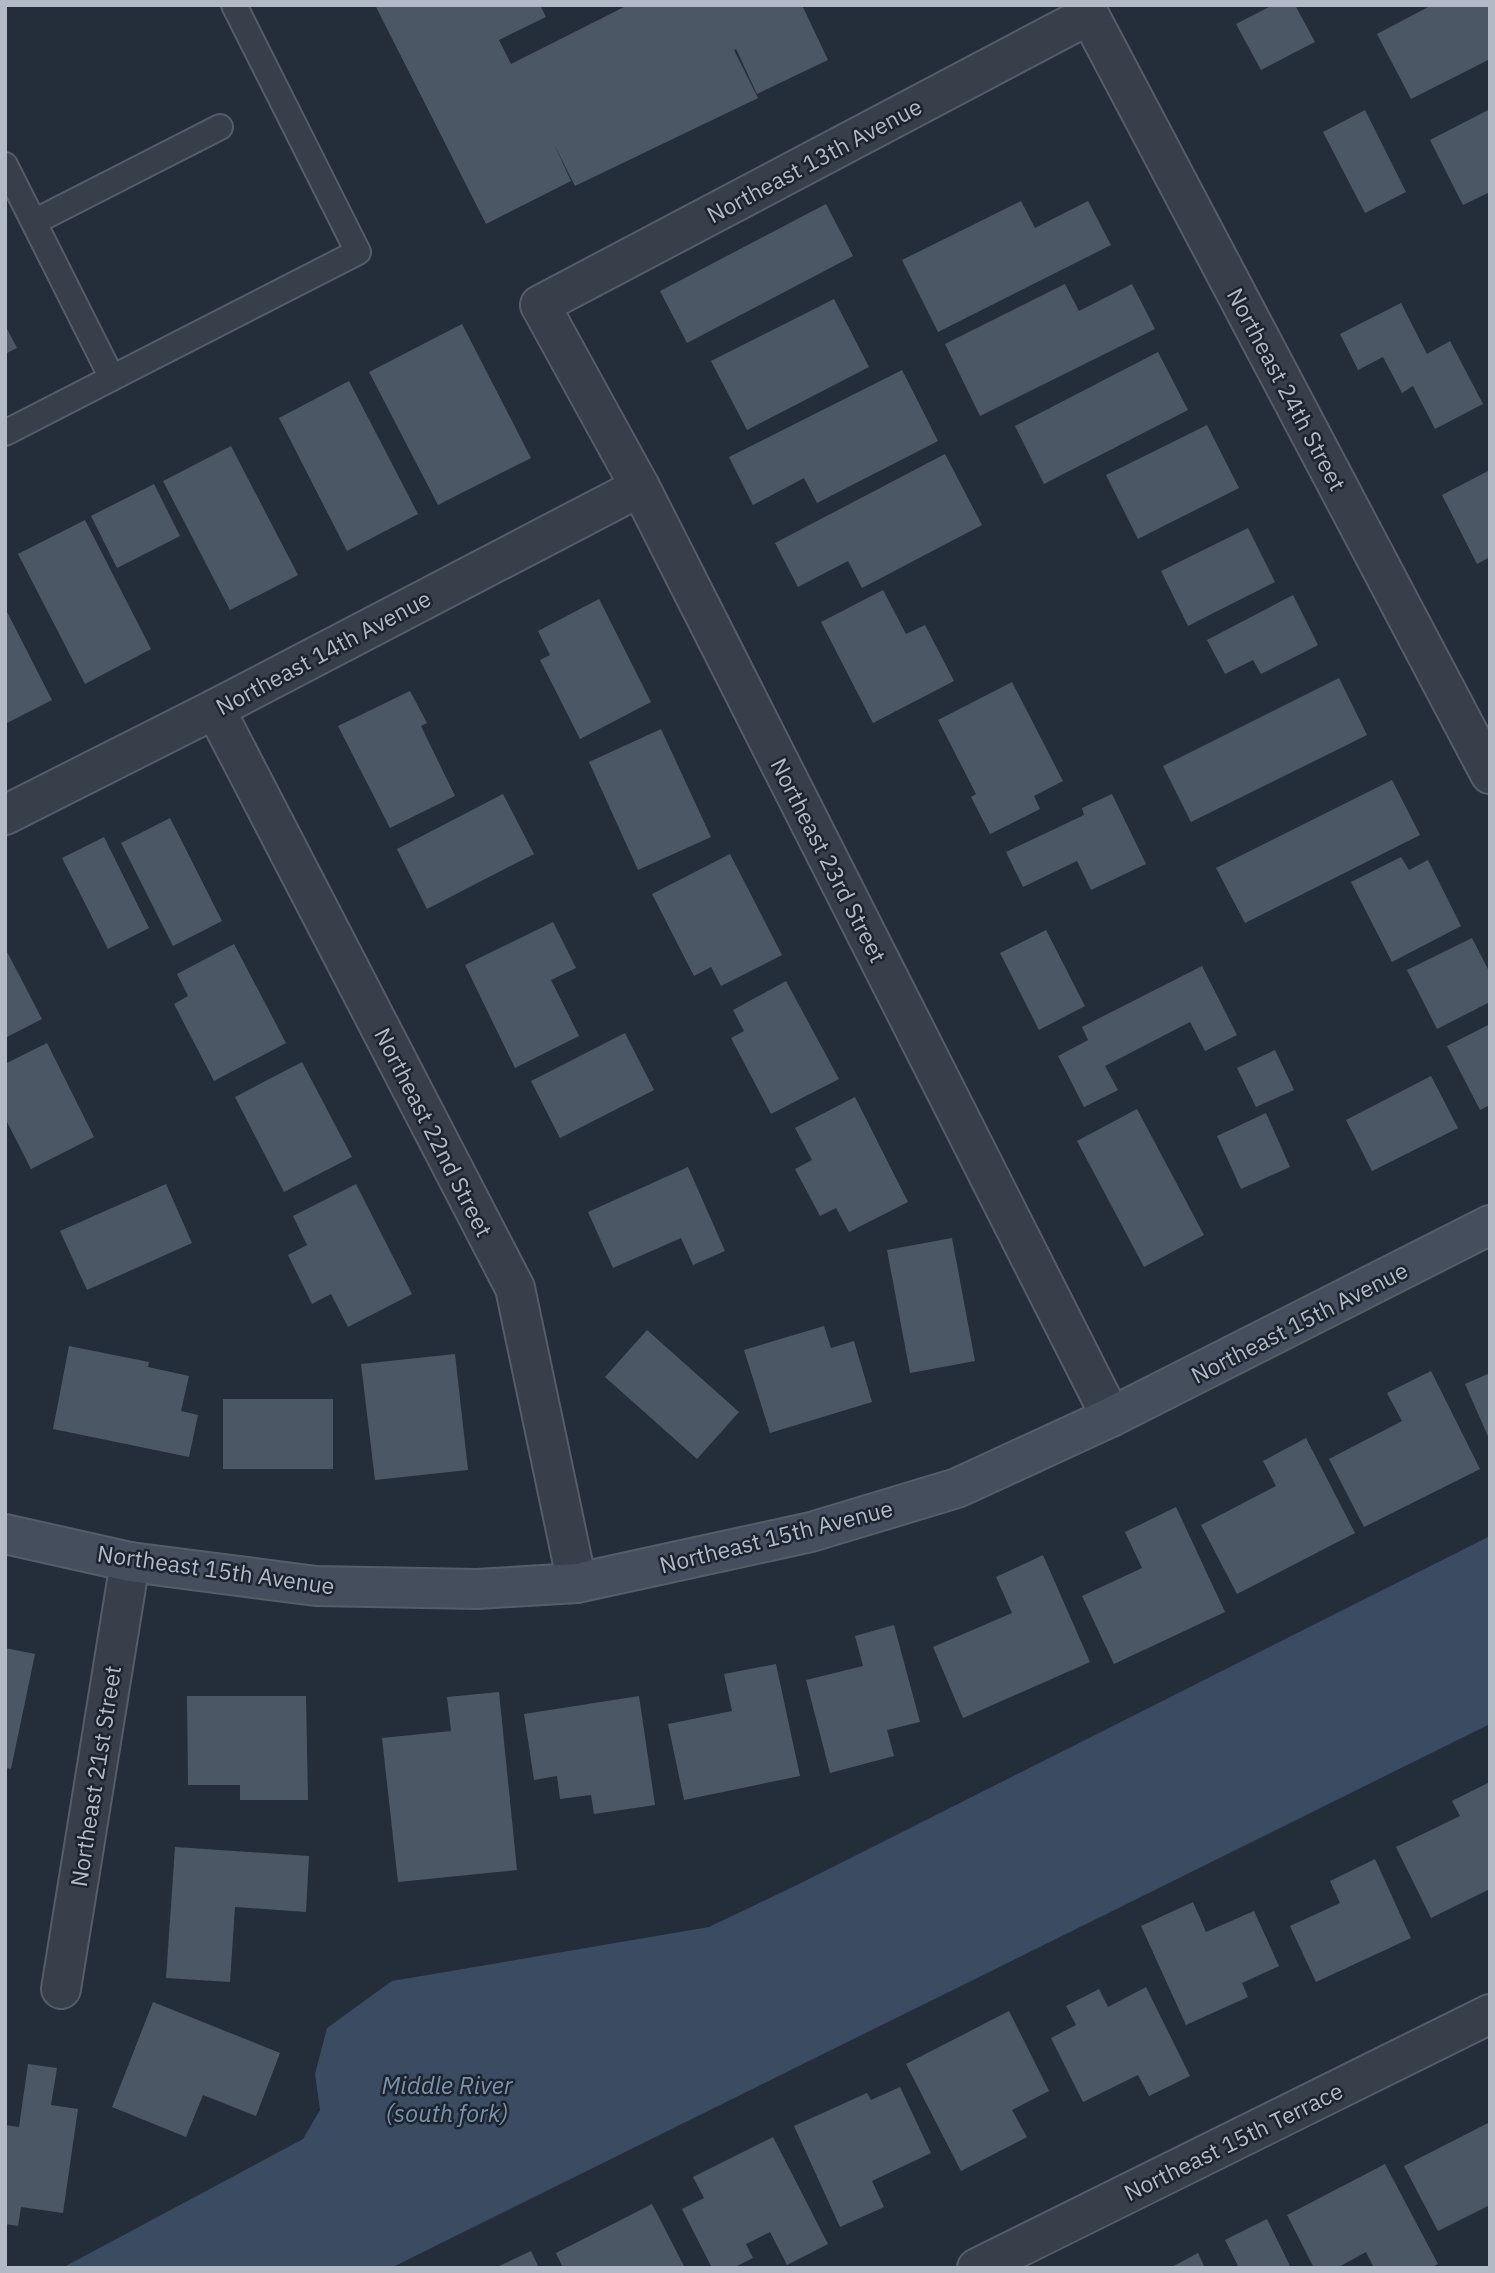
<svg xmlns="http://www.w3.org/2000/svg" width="1495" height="2273" font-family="'IBM Plex Sans',sans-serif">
  <rect width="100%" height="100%" fill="#242d3a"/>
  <polygon fill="#3a4b62" points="1490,1536 1490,1724 391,2268 62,2268 303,2139 320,2110 315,2074 327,2028 392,1981 709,1927 801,1883"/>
  <g fill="#4c5765">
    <polygon points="375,5 540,5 546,17 499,40 511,64 628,5 802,5 828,60 757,94 736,49 734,50 758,98 575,186 554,144 571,181 486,224"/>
    <polygon points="1273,5 1295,5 1315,42 1261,70 1236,24"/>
    <polygon points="1432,5 1490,5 1490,59 1411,99 1377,34"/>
    <polygon points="1490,109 1490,192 1463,205 1430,140"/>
    <polygon points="1365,110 1406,192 1365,213 1323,132"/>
    <polygon points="1021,201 1035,228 1088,201 1111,245 938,332 902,260"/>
    <polygon points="826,204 853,256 687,343 660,291"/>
    <polygon points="1065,284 1079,311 1132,284 1155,329 980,416 945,344"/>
    <polygon points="834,299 869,367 747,430 711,361"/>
    <polygon points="1401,303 1427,354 1450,341 1483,404 1435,429 1413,386 1402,393 1383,357 1358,370 1340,334"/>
    <polygon points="462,324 531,458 438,505 369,372"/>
    <polygon points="5,325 17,348 5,354"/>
    <polygon points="1158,352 1188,410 1044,484 1015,426"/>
    <polygon points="902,370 938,441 817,503 804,478 753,505 729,457"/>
    <polygon points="349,381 418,514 347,551 279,418"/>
    <polygon points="1207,425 1239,488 1138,539 1106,475"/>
    <polygon points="231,446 298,575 230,610 163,481"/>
    <polygon points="945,454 982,525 862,588 848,561 798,587 775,543"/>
    <polygon points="1490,470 1490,557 1477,564 1442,495"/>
    <polygon points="154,484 180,536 117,568 91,516"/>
    <polygon points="85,520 151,649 85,684 18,554"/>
    <polygon points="1248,528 1275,582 1188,626 1161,571"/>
    <polygon points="883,590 906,634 925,625 954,681 873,723 821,622"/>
    <polygon points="1293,595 1318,645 1261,674 1253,660 1225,674 1207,640"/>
    <polygon points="599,599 651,702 580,739 540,660 550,655 538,631"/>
    <polygon points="5,608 52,700 5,724"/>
    <polygon points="1339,678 1367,735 1191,822 1163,766"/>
    <polygon points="1012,682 1063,781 1034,796 1040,809 990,834 971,797 976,794 938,720"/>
    <polygon points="410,691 427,723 421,726 455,796 390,828 338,726"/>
    <polygon points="661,729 711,837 638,870 589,762"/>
    <polygon points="1392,780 1420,835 1245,923 1216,868"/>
    <polygon points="503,794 534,854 427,909 397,849"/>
    <polygon points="1112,794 1146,864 1091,890 1077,861 1023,887 1006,852 1084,815 1082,808"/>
    <polygon points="170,818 222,921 173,946 121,843"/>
    <polygon points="104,837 149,928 108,949 62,858"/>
    <polygon points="730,854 782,955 721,986 711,967 694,976 652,894"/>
    <polygon points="1401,857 1409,870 1428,860 1461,926 1392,962 1351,882"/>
    <polygon points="553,922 576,968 551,980 579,1036 515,1068 465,965"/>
    <polygon points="1046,930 1085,1006 1039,1030 1000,953"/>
    <polygon points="1472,938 1490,973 1490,1002 1437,1029 1407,970"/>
    <polygon points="234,944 286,1043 214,1081 174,1004 188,996 177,974"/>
    <polygon points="5,948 42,1019 5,1038"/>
    <polygon points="1202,966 1237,1035 1205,1051 1190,1022 1105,1066 1118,1090 1084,1107 1058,1056 1088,1040 1082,1027"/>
    <polygon points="786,981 839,1079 771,1114 731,1038 744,1031 733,1010"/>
    <polygon points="1490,1024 1490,1105 1480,1110 1447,1046"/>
    <polygon points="625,1033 654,1090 560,1138 531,1081"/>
    <polygon points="47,1043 94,1137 31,1169 5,1118 5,1064"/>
    <polygon points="1275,1050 1294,1090 1256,1107 1237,1068"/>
    <polygon points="302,1062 352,1157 284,1192 235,1097"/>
    <polygon points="1431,1076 1458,1128 1372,1171 1346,1120"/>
    <polygon points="855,1097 908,1202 849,1232 836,1208 820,1216 795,1169 812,1160 795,1128"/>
    <polygon points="1137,1109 1204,1235 1144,1267 1077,1141"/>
    <polygon points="1266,1113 1290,1167 1241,1189 1217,1136"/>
    <polygon points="688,1167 725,1251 693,1265 681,1238 613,1268 588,1212"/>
    <polygon points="166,1184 192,1243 87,1290 60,1231"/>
    <polygon points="356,1184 412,1294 348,1327 331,1294 312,1304 288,1255 307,1245 293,1216"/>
    <polygon points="952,1238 975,1361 910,1373 887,1250"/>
    <polygon points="824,1326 831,1348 854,1341 872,1402 770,1433 744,1350"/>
    <polygon points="647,1330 739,1412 697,1459 605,1377"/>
    <polygon points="69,1346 149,1362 148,1367 189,1376 181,1411 198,1415 189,1457 53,1429"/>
    <polygon points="455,1354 468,1470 375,1480 361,1364"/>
    <polygon points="1431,1371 1480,1469 1364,1527 1329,1459 1402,1421 1387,1393"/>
    <polygon points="1490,1373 1490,1441 1465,1384"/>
    <rect x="223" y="1399" width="110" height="70"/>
    <polygon points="1306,1438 1355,1533 1237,1594 1201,1525 1276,1486 1263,1461"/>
    <polygon points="1176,1507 1225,1612 1114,1664 1082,1596 1142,1568 1125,1532"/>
    <polygon points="1043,1555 1090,1662 963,1718 933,1647 1012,1613 996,1577"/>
    <polygon points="894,1625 920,1722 887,1730 894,1756 830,1773 806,1680 863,1666 855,1636"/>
    <polygon points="5,1648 35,1654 11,1769 5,1768"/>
    <polygon points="776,1664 800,1776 684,1800 668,1724 732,1711 724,1674"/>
    <polygon points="499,1692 517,1870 398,1882 382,1738 451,1731 447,1697"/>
    <polygon points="187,1696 306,1696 308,1800 240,1800 240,1785 188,1785"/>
    <polygon points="639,1696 655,1805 594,1814 591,1795 560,1799 557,1776 534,1780 524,1714"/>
    <polygon points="1488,1783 1490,1787 1490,1889 1431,1918 1396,1847 1460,1816 1452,1801"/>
    <polygon points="175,1847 309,1856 306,1912 235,1907 230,1982 166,1978"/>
    <polygon points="1375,1859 1411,1938 1316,1982 1290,1926 1340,1903 1330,1881"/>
    <polygon points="1193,1902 1206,1932 1254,1911 1279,1966 1242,1983 1248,1997 1186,2025 1141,1926"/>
    <polygon points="1146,1987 1190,2076 1149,2096 1138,2075 1083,2102 1051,2038 1076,2025 1066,2006 1099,1989 1108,2007"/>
    <polygon points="153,2002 280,2053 256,2116 203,2095 186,2137 112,2107"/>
    <polygon points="1009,2011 1049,2091 1012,2110 1027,2137 961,2171 906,2064"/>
    <polygon points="28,2064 57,2068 51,2105 78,2109 63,2213 21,2207 18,2226 5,2224 5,2125 19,2127"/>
    <polygon points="900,2087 931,2153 872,2181 884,2207 840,2227 794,2126 867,2093 871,2100"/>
    <polygon points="1490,2122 1490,2205 1438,2231 1404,2166"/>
    <polygon points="773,2137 828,2244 787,2265 770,2232 746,2244 753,2258 733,2268 712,2268 682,2209 704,2198 693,2177"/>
    <polygon points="1385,2164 1438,2264 1430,2268 1374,2268 1366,2252 1337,2268 1314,2268 1287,2215"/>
    <polygon points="652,2204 685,2268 563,2268 556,2253"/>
    <polygon points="1267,2219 1291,2268 1239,2268 1225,2240"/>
    <polygon points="531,2251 539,2268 495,2268"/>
    <polygon points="1198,2253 1205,2268 1170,2268"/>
  </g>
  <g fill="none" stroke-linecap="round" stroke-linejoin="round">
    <g stroke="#555d68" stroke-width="28">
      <g id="lane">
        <polyline points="5,165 112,378 358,252 234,5"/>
        <polyline points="34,222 220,127"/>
        <polyline points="5,433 112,378"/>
      </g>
    </g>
    <g stroke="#555d68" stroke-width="42">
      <g id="street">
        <polyline points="1084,5 1490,774"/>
        <polyline points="1089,15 540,305 640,487 1111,1417"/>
        <polyline points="215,709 515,1288 577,1583"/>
        <polyline points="5,815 215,709 640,487"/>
        <polyline points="61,1989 130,1562"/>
        <polyline points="977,2268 1490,2014"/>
      </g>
    </g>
    <g stroke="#555d68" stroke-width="42">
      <polyline id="secondary" points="5,1534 130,1562 316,1586 477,1589 577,1583 811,1532 957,1488 1111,1417 1490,1225"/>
    </g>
    <use href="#lane" stroke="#373f4a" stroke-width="24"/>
    <use href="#street" stroke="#373f4a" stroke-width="38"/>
    <use href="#secondary" stroke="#454e5d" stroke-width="38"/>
  </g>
  <g text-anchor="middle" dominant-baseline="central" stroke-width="5" stroke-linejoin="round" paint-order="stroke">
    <g font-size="23" fill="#b2bac6" stroke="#1c242f">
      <text transform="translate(814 160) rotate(-28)">Northeast 13th Avenue</text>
      <text transform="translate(1287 389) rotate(62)">Northeast 24th Street</text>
      <text transform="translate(323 652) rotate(-28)">Northeast 14th Avenue</text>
      <text transform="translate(829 860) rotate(63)">Northeast 23rd Street</text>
      <text transform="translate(434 1132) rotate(63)">Northeast 22nd Street</text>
      <text transform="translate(1299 1322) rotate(-27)">Northeast 15th Avenue</text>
      <text transform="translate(776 1536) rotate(-14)">Northeast 15th Avenue</text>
      <text transform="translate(216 1569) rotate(8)">Northeast 15th Avenue</text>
      <text transform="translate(95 1776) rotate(-81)">Northeast 21st Street</text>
      <text transform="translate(1233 2141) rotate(-26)">Northeast 15th Terrace</text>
    </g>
    <g font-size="24" font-style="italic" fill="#7c91ac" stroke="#1c242f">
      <text x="447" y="2085">Middle River<tspan x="447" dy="28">(south fork)</tspan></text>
    </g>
  </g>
  <rect width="1495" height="2273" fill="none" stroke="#b2bac6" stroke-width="14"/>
</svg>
